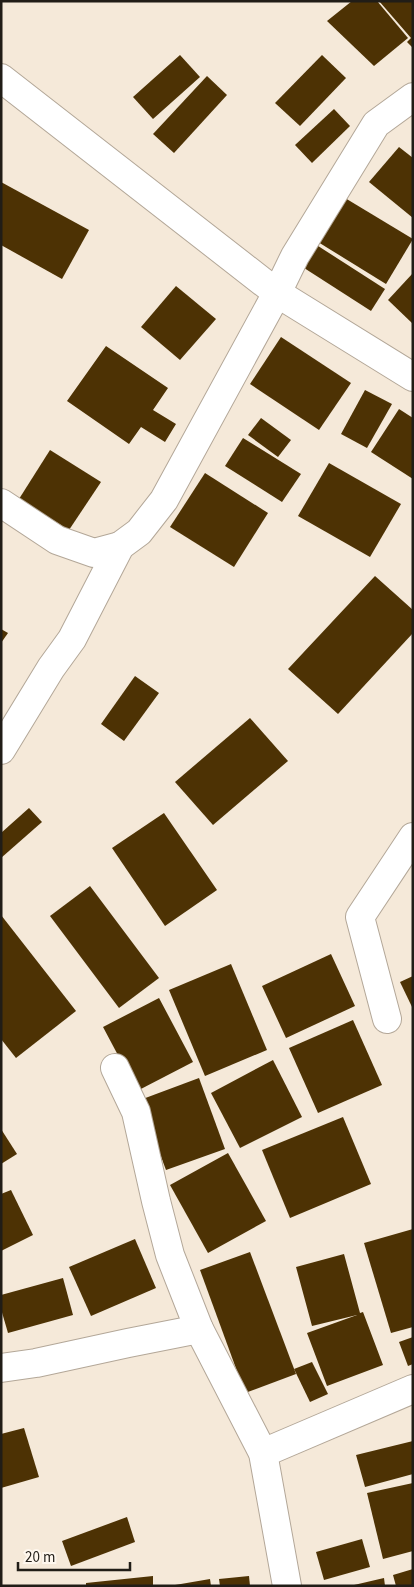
<svg xmlns="http://www.w3.org/2000/svg" width="414" height="1587" font-family="'Source Sans 3',sans-serif">
  <rect width="100%" height="100%" fill="#f5e9d9"/>
  <g fill="#4d3204">
    <polygon points="352,1 377,1 408,38 374,66 327,21"/>
    <polygon points="379,1 413,1 413,48 407,42 411,38"/>
    <polygon points="180,55 200,77 153,119 133,97"/>
    <polygon points="322,55 346,78 300,126 275,103"/>
    <polygon points="207,76 227,95 174,153 153,134"/>
    <polygon points="334,109 350,126 312,163 295,145"/>
    <polygon points="399,147 413,158 413,218 369,182"/>
    <polygon points="1,182 89,230 62,279 1,245"/>
    <polygon points="345,198 413,239 386,284 318,242"/>
    <polygon points="315,244 385,289 371,311 301,266"/>
    <polygon points="413,273 413,324 388,300"/>
    <polygon points="176,286 216,319 180,360 141,327"/>
    <polygon points="281,337 351,383 319,430 250,384"/>
    <polygon points="106,346 168,388 153,410 176,424 165,442 141,427 129,444 67,401"/>
    <polygon points="365,390 392,404 367,448 341,434"/>
    <polygon points="399,409 413,418 413,479 371,452"/>
    <polygon points="261,418 291,440 278,457 248,435"/>
    <polygon points="243,438 301,474 282,502 225,466"/>
    <polygon points="50,450 101,482 69,530 19,499"/>
    <polygon points="329,463 401,504 370,557 298,516"/>
    <polygon points="205,473 268,513 234,567 170,527"/>
    <polygon points="375,576 413,610 413,633 338,714 288,669"/>
    <polygon points="1,629 8,633 1,643"/>
    <polygon points="135,676 159,693 124,741 101,724"/>
    <polygon points="250,718 288,761 213,825 175,782"/>
    <polygon points="29,808 42,822 1,858 1,833"/>
    <polygon points="164,813 217,890 165,926 112,848"/>
    <polygon points="90,886 159,978 119,1008 50,916"/>
    <polygon points="1,915 76,1011 16,1058 1,1039"/>
    <polygon points="331,954 355,1006 286,1038 262,986"/>
    <polygon points="231,964 267,1050 205,1076 169,990"/>
    <polygon points="413,976 413,1009 400,982"/>
    <polygon points="159,998 193,1062 137,1091 103,1027"/>
    <polygon points="353,1020 382,1085 318,1113 289,1048"/>
    <polygon points="273,1060 302,1117 240,1148 211,1093"/>
    <polygon points="199,1078 225,1149 166,1170 140,1100"/>
    <polygon points="343,1117 371,1184 290,1218 262,1150"/>
    <polygon points="1,1129 17,1154 1,1164"/>
    <polygon points="228,1153 266,1221 208,1253 170,1185"/>
    <polygon points="11,1190 33,1235 1,1251 1,1194"/>
    <polygon points="413,1229 413,1327 391,1333 364,1243"/>
    <polygon points="135,1239 156,1288 91,1316 69,1267"/>
    <polygon points="250,1252 296,1374 245,1393 200,1270"/>
    <polygon points="344,1254 360,1313 363,1312 383,1365 327,1386 307,1333 357,1315 312,1326 296,1267"/>
    <polygon points="63,1278 73,1315 8,1333 1,1309 1,1295"/>
    <polygon points="413,1337 413,1364 408,1366 399,1342"/>
    <polygon points="312,1362 328,1394 310,1402 294,1369"/>
    <polygon points="24,1428 39,1477 1,1488 1,1434"/>
    <polygon points="413,1441 413,1474 365,1487 356,1455"/>
    <polygon points="413,1483 413,1551 383,1559 367,1493"/>
    <polygon points="127,1517 135,1542 71,1566 62,1541"/>
    <polygon points="362,1539 370,1567 324,1580 316,1552"/>
    <polygon points="413,1569 413,1586 396,1586 393,1575"/>
    <polygon points="153,1576 153,1586 86,1586 86,1583"/>
    <polygon points="249,1576 250,1586 220,1586 219,1579"/>
    <polygon points="384,1578 385,1586 354,1586 354,1585"/>
    <polygon points="210,1579 211,1586 175,1586 175,1585"/>
  </g>
  <g fill="none" stroke-linecap="round" stroke-linejoin="round">
    <g stroke="#b3a798" stroke-width="30">
      <g id="street">
        <polyline points="1,78 277,293 413,377"/>
        <polyline points="1,503 57,540 94,553 120,546"/>
        <polyline points="1,750 51,668 72,639 120,546 139,532 164,500 277,293 295,256 376,124 413,97"/>
        <polyline points="387,1019 360,917 413,837"/>
        <polyline points="115,1068 136,1112 156,1201 170,1255 199,1329 263,1453 287,1586"/>
        <polyline points="1,1368 36,1363 128,1343 199,1329"/>
        <polyline points="263,1453 413,1389"/>
      </g>
    </g>
    <use href="#street" stroke="#fff" stroke-width="28"/>
  </g>
  <rect width="414" height="1587" fill="none" stroke="#211d17" stroke-width="5"/>
  <path d="M18 1562v8h112v-8" fill="none" stroke="#211d17" stroke-width="2.5"/>
  <text x="25" y="1562" font-size="15" fill="#211d17" stroke="#fef7ee" stroke-width="4" paint-order="stroke">20 m</text>
</svg>
